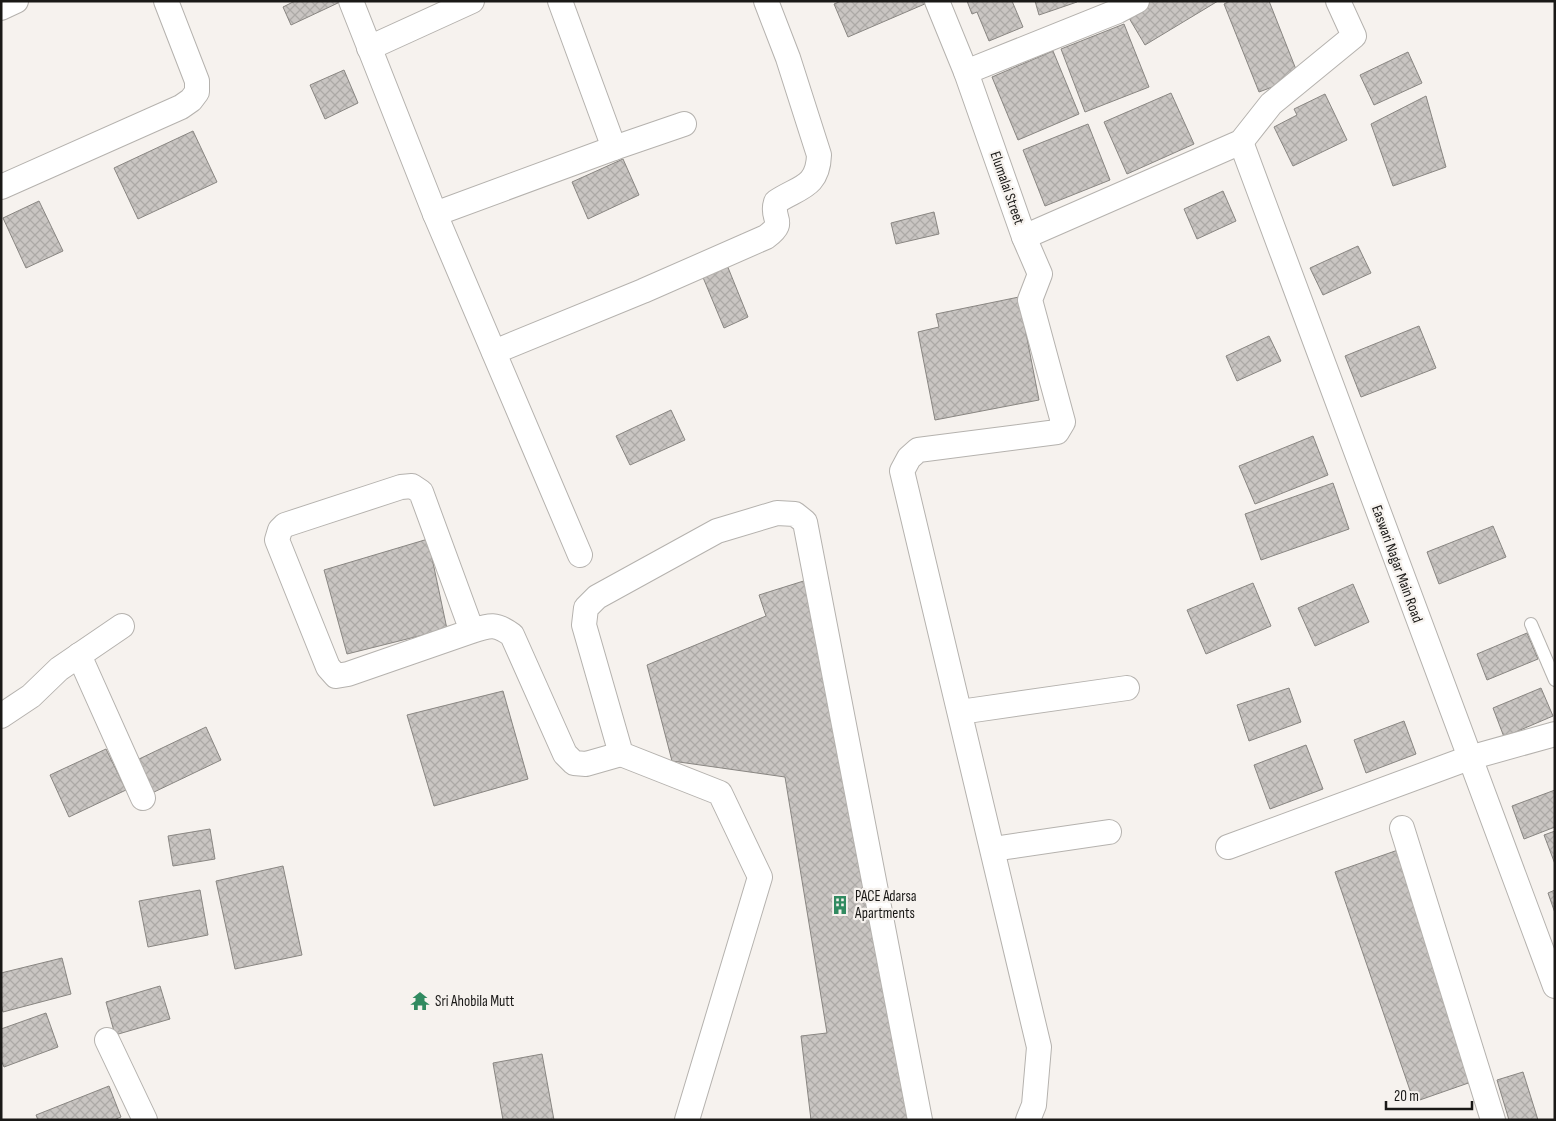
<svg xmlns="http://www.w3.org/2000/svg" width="1556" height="1121" font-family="'Sofia Sans Condensed',sans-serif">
  <defs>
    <pattern id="building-cross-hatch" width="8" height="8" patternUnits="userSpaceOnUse" patternTransform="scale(1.25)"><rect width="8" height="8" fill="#c9c5c2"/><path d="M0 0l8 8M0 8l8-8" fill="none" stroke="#aca9a6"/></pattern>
  </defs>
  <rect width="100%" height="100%" fill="#f6f2ee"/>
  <g fill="url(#building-cross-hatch)" stroke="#898682">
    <polygon points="295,1 339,1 340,2 291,25 283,7"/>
    <polygon points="841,1 926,1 927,3 848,37 834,4"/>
    <polygon points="967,1 1012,1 1023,27 989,41 977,12 972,14"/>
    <polygon points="1035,1 1077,1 1077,2 1039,15"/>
    <polygon points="1146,1 1218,1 1145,45 1126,13"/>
    <polygon points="1230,1 1269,1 1299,77 1259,92 1224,4"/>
    <polygon points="1124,24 1149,87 1085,112 1061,49"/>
    <polygon points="1053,51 1079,114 1018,140 992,77"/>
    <polygon points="1408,52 1422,83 1374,105 1360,75"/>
    <polygon points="344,70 358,103 325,119 310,85"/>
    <polygon points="1171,93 1194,144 1127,174 1104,122"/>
    <polygon points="1325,94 1347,140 1293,166 1274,127 1297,115 1294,109"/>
    <polygon points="1426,96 1446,167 1393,186 1371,124"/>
    <polygon points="1088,124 1110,180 1045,206 1023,150"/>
    <polygon points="193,131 217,182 138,219 114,168"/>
    <polygon points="623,159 639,195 588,219 572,182"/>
    <polygon points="1223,191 1236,221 1197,239 1184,209"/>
    <polygon points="39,201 63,251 26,268 3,218"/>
    <polygon points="934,212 939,234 896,244 891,223"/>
    <polygon points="1358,246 1371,273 1323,295 1310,268"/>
    <polygon points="727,265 748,317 724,328 702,275"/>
    <polygon points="1019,297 1039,400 935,420 918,332 939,327 936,314"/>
    <polygon points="1419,326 1436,368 1361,397 1345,356"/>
    <polygon points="1269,336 1281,361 1237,381 1226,356"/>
    <polygon points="671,410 685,440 630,465 616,436"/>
    <polygon points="1313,436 1328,475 1255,504 1239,466"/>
    <polygon points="1333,483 1349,529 1261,560 1245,514"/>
    <polygon points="1493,526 1506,557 1439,584 1427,552"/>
    <polygon points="428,539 447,629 347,654 324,570"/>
    <polygon points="810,579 914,1120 811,1120 801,1036 827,1033 785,777 672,761 647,665 766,616 759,595"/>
    <polygon points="1253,583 1271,626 1206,654 1187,610"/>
    <polygon points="1353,584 1369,622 1315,646 1298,608"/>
    <polygon points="1527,633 1538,659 1487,680 1477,654"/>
    <polygon points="1289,688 1301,722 1249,741 1237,705"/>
    <polygon points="1541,688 1553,716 1504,737 1493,708"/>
    <polygon points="503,691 528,779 434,806 407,715"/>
    <polygon points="1404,721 1416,754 1366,773 1354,740"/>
    <polygon points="206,727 221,760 152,793 137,760"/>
    <polygon points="1306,745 1323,789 1270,809 1254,765"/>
    <polygon points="106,749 126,790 69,817 50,775"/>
    <polygon points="1555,790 1555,827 1524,839 1512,806"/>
    <polygon points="210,829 215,859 173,866 168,836"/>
    <polygon points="1555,831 1555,864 1544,835"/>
    <polygon points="1398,850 1477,1080 1414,1102 1335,872"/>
    <polygon points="283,866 302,955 235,969 216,881"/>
    <polygon points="200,890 208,935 148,947 139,901"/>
    <polygon points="1555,890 1555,913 1548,893"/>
    <polygon points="62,958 71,994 3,1012 1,1004 1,973"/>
    <polygon points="160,986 170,1019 115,1035 106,1002"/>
    <polygon points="46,1013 58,1047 4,1067 1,1060 1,1029"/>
    <polygon points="542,1054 554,1120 503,1120 493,1063"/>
    <polygon points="1523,1072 1538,1120 1509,1120 1497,1080"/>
    <polygon points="109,1086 121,1117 114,1120 38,1120 36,1115"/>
  </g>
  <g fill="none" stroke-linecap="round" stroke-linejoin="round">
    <g stroke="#b5b2ae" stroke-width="14">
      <polyline id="lane" points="1531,624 1555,680"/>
    </g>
    <g stroke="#b5b2ae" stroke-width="26">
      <g id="street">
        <polyline points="351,1 435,214 580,555"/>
        <polyline points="560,1 614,148"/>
        <polyline points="937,1 966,72 1024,237 1241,142 1271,104 1354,36 1338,1"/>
        <polyline points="1,8 16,1"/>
        <polyline points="369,48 472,1"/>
        <polyline points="966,72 1118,11 1137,1"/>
        <polyline points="1241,142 1555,986"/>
        <polyline points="1,187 181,107 191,100 197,92 197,81 166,1"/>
        <polyline points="435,214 614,148 684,124"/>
        <polyline points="1024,237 1040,274 1030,300 1063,422 1057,432 918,450 909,458 902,471 1039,1047 1034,1105 1028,1120"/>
        <path d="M494 352 643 291 766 237C788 221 770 220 776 202 798 187 818 188 819 155L788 58 766 1"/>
        <path d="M472 631 421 492 412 486 401 487 285 525 280 530 277 540 328 667 336 676 348 674 472 631C490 625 496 623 512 635L565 754 574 763 586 764 621 754"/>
        <polyline points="79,655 143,798"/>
        <polyline points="960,712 1127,688"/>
        <polyline points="1,716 31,696 59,669 122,626"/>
        <polyline points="1402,828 1493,1120"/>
        <polyline points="1228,847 1469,758 1555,734"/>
        <polyline points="993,849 1109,832"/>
        <polyline points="107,1040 145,1120"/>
        <polyline points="687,1120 760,877 720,793 621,754 584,625 586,608 597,597 717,531 777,513 795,514 805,522 920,1120"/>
      </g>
    </g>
    <use href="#lane" stroke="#fff" stroke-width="12"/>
    <use href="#street" stroke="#fff" stroke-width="24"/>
  </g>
  <defs>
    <g id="building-bare" transform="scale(1.5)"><path d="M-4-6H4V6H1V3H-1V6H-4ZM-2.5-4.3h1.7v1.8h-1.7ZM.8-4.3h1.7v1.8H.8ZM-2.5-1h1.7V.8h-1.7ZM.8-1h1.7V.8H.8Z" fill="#318a60" stroke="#f6f2ee" stroke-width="2.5" paint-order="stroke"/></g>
    <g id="temple-bare" transform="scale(1.5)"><path d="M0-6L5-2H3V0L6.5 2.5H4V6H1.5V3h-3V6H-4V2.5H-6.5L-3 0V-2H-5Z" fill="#318a60" stroke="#f6f2ee" stroke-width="2.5" paint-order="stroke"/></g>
  </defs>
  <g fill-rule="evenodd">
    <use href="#building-bare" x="840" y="905"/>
    <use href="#temple-bare" x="420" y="1001"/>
  </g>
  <g text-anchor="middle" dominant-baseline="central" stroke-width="4.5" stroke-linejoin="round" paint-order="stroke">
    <g font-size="15" fill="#1a1917" stroke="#f6f2ee">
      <text transform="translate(1007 188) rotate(71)">Elumalai Street</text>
      <text transform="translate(1397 564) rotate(70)">Easwari Nagar Main Road</text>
    </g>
    <g font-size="15" fill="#1a1917" stroke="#f6f2ee" text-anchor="start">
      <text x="855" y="896">PACE Adarsa<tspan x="855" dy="17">Apartments</tspan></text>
      <text x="435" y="1001">Sri Ahobila Mutt</text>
    </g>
  </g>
  <rect width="1556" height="1121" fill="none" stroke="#1a1917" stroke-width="5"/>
  <path d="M1386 1101v8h86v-8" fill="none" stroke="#1a1917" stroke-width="2.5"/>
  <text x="1394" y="1101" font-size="15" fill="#1a1917" stroke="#f6f2ee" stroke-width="4" paint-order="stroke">20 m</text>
</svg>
